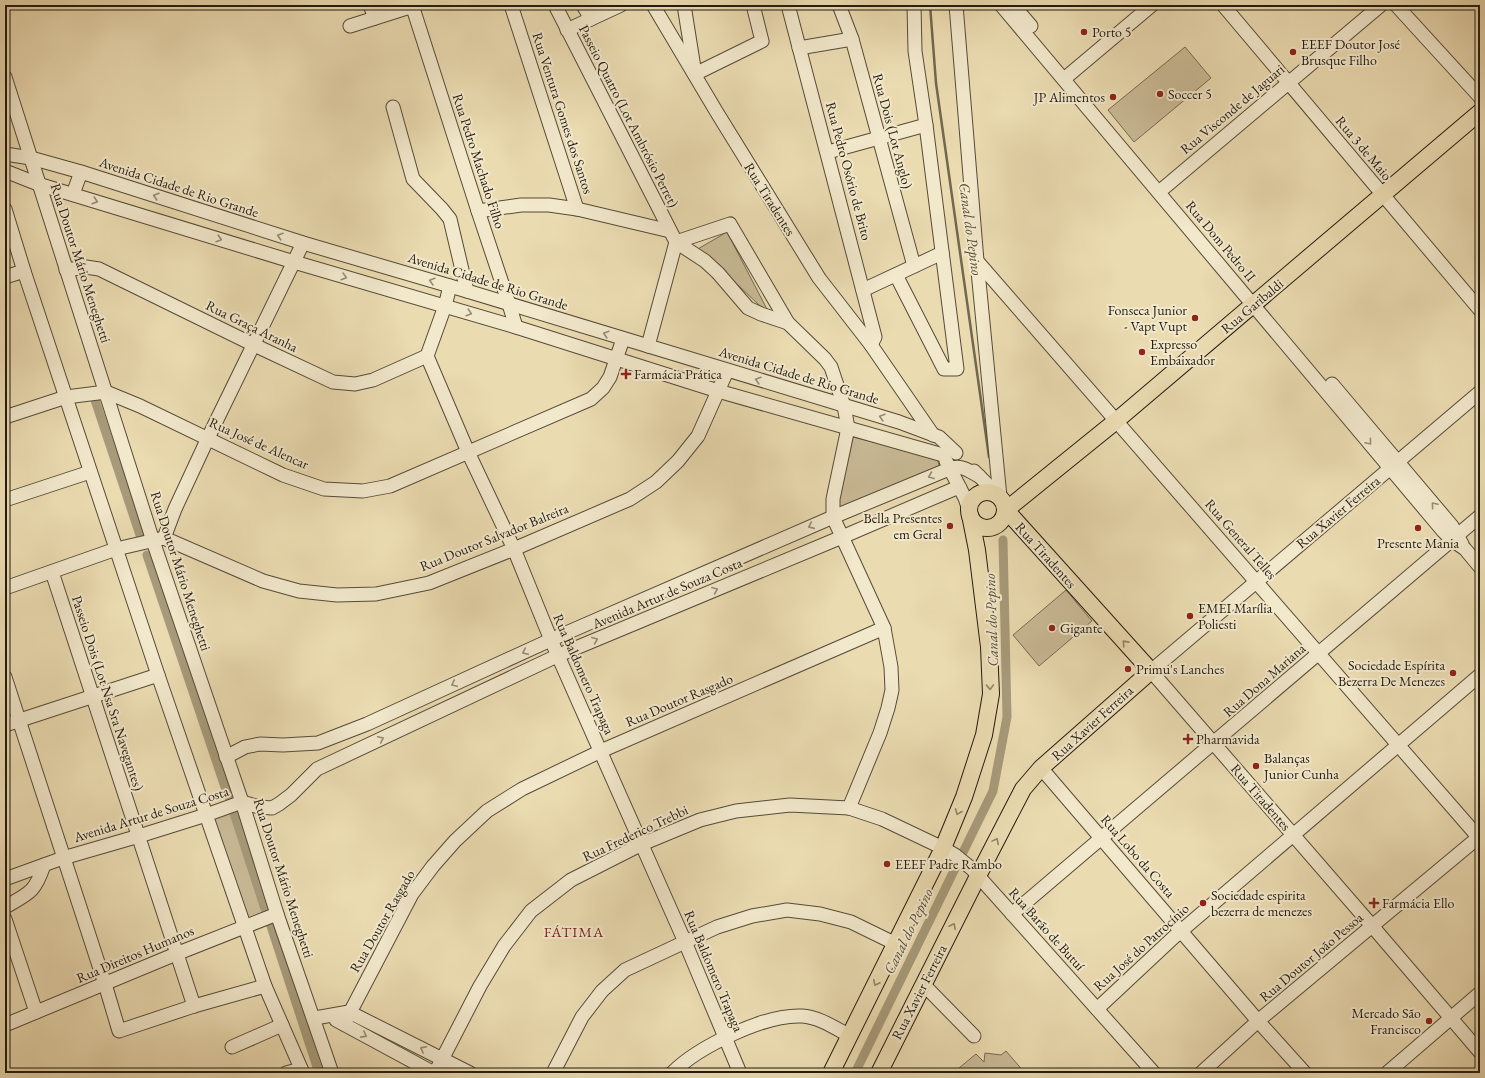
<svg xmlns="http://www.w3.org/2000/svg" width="1485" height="1078" font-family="'EB Garamond',serif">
  <rect width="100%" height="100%" fill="#ebdbb1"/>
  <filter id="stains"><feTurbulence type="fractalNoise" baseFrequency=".005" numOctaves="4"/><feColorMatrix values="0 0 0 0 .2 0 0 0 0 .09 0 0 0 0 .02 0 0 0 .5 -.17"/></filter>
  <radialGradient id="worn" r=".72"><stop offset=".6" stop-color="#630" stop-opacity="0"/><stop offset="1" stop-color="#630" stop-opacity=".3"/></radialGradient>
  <g fill="#c9ba96" stroke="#766a53">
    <polygon points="1185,47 1211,78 1134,142 1108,110"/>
    <polygon points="727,232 769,313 759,305 718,266 696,250"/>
    <polygon points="853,437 937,458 940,469 837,509"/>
    <polygon points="1066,590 1092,621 1039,666 1013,635"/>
    <polygon points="237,810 239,811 271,911 248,920 214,820 215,818"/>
    <polygon points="1006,1051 1025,1073 953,1073 976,1054 984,1062 985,1053 1001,1055"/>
  </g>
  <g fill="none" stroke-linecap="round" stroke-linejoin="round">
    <polyline stroke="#726750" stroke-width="2.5" points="930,5 936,83 989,457"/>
    <g stroke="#a79a7a" stroke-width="9">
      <polyline points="95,400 140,535"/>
      <polyline points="147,555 228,796"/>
      <polyline points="234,813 265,909"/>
      <polyline points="270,923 319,1073"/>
      <polyline points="855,1073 993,791 1007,717 1003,540"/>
    </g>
    <g stroke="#554b38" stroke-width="15">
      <g id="minor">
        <polyline points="370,5 375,18"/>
        <polyline points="412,5 478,211 509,304 516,327"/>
        <polyline points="511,5 577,209"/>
        <polyline points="555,5 676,242 705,261 718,273 748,308 761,314 788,323"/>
        <polyline points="583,5 591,19"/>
        <polyline points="653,5 716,111 819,278 871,345 933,435"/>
        <polyline points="684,5 695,74 762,41 753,5"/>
        <polyline points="788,5 875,337 871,345"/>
        <polyline points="839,5 852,39 914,266"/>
        <polyline points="956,5 977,261 1000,497"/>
        <polyline points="1001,5 1443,531 1452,540 1465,549 1480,567"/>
        <polyline points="1013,5 1031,26"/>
        <polyline points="1223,5 1480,310"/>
        <polyline points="1396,5 1480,97"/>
        <polyline points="350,26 413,6"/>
        <polyline points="567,30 621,5"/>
        <polyline points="799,48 852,39"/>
        <polyline points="5,77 153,541 242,802 277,914 332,1073"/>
        <polyline points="1064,79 1152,5"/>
        <polyline points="393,107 413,179 442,209 450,219 467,291"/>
        <polyline points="828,152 926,125"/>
        <polyline points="5,154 31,158 81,172 303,243 467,291 899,422 939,437 956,453"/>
        <polyline points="5,171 38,184 294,262 516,327 718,391 943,455"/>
        <polyline points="1159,192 1381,5"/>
        <polyline points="73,194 81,172"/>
        <polyline points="5,209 24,271 158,675 265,986 303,1073"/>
        <polyline points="478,211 521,205 549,205 577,209 670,231"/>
        <polyline points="676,242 730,224 788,323 825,359 831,367 844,406 848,428 833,499 833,517 884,628 891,667 892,690 888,708 880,733 849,808"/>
        <polyline points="977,261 1480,839"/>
        <polyline points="66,270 86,267 99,269 252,344 333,382 355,384 373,380 427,356"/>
        <polyline points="896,275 944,369 957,369 926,125 915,51 914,5"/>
        <polyline points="5,277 24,271"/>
        <polyline points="450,286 445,306 427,356 468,452 514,549 551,640 685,942 740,1073"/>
        <polyline points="863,290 942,253"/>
        <polyline points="648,346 676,242"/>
        <polyline points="1332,384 1452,526 1462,544"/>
        <polyline points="1480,392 1151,671 1373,927 1480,1052"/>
        <polyline points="5,417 66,397 106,392 140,406 283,475 324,489 363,491 390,486 591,399 603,388 610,377 623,339"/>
        <polyline points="946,461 965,498 969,510"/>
        <polyline points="974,471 997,494"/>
        <polyline points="5,500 90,472"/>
        <polyline points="164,538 175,509 208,438 303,243"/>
        <polyline points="52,572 194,1006"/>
        <polyline points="5,588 116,549 164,538 263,581 299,591 337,595 376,594 429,583 514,549 630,499 656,482 678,461 698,436 727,371"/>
        <polyline points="5,677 105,984 119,1031 194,1006 265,986"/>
        <polyline points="5,725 158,675"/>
        <path d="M226 757 245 747 260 744 283 745 318 743 367 724 557 637 833 517 949 469C961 464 969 471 979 476"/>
        <polyline points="1041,768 1258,1021 1305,1073"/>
        <polyline points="5,879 63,858 139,836 206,815 242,802 259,807 272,808 279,804 291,795 317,769 559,655 842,537 954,489 960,488"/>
        <path d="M5 907C30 893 35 892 44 865"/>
        <polyline points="1012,914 1480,516"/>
        <polyline points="5,919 36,1012"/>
        <polyline points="923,984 974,1036"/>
        <polyline points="1097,1009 1174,937 1480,675"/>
        <polyline points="315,1018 349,1012 470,1073"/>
        <polyline points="336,1020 434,1073"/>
        <polyline points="344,1024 412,894 433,866 455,841 487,811 522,789 601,751 884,628"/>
        <polyline points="5,1025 176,954 277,914"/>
        <polyline points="232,1047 282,1025"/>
        <polyline points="286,1073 301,1069"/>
        <polyline points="435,1073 480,986 504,946 531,911 571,880 642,844 700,820 736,811 790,805 849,808 882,819 943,848 955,855 972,869 1154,1073"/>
        <polyline points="553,1073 582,1017 602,991 625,970 717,927 752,916 787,910 820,914 851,922 896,944"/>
        <path d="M672 1073C698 1047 765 1014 802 1016 819 1017 835 1028 850 1036"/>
        <polyline points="1201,1073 1258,1021 1480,836"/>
        <polyline points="1387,1073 1480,993"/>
      </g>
    </g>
    <g stroke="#231b10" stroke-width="18">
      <g id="major">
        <circle cx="987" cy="510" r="18"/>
        <polyline points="1006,510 1116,421 1480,112"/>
        <polyline points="831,1073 943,848 964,797 984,735 991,694 989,647 977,550 970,515"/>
        <polyline points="879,1073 978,876 1023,789 1041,768 1151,671 1006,510"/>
      </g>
    </g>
    <use href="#minor" stroke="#f2e8cc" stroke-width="13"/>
    <use href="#major" stroke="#ebdbb1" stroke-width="16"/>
  </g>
  <defs><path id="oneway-chevron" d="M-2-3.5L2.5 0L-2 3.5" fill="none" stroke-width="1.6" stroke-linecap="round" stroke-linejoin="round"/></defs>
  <g stroke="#958c77">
    <use href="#oneway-chevron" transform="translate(156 196) rotate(-162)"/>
    <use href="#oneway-chevron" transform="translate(95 201) rotate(17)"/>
    <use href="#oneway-chevron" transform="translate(280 236) rotate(-162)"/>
    <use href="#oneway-chevron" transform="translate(219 239) rotate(17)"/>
    <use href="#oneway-chevron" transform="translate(344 277) rotate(16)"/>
    <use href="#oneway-chevron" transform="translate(432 281) rotate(-164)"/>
    <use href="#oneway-chevron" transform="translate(469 313) rotate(17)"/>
    <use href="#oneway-chevron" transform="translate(606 334) rotate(-163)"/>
    <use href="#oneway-chevron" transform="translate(758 380) rotate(-163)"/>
    <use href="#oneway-chevron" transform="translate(882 417) rotate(-163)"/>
    <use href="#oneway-chevron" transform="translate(1369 442) rotate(50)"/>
    <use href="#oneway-chevron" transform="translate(931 476) rotate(158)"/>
    <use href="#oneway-chevron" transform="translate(1434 505) rotate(-130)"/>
    <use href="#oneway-chevron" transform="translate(811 526) rotate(156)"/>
    <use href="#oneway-chevron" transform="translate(715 590) rotate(-23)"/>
    <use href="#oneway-chevron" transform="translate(595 640) rotate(-23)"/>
    <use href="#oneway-chevron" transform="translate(525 652) rotate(155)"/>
    <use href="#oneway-chevron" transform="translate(454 684) rotate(155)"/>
    <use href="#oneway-chevron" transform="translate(381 739) rotate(-25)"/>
    <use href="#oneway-chevron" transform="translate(364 1035) rotate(28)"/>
    <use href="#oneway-chevron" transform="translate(423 1049) rotate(-153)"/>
  </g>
  <g stroke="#918569">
    <use href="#oneway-chevron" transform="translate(1125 643) rotate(-132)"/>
    <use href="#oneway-chevron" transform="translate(990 687) rotate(88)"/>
    <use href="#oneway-chevron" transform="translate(958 812) rotate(112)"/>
    <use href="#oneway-chevron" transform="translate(996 841) rotate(-62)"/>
    <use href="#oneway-chevron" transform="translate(953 926) rotate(-63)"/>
    <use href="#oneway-chevron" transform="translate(876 983) rotate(116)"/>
  </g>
  <g fill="#8f2418" stroke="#f2e8cc" stroke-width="1.5">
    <circle cx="1084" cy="32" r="4"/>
    <circle cx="1293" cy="52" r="4"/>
    <circle cx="1160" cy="94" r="4"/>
    <circle cx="1113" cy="97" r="4"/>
    <circle cx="1195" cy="318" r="4"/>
    <circle cx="1142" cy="352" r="4"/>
    <path d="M624 368h4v4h4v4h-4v4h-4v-4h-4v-4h4z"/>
    <circle cx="950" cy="526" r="4"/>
    <circle cx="1418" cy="528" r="4"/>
    <circle cx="1190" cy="616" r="4"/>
    <circle cx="1052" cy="628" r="4"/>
    <circle cx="1128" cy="669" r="4"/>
    <circle cx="1453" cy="673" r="4"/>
    <path d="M1186 733h4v4h4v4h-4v4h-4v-4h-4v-4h4z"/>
    <circle cx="1256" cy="766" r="4"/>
    <circle cx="887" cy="864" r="4"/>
    <circle cx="1203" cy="903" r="4"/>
    <path d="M1372 897h4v4h4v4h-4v4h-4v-4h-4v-4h4z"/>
    <circle cx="1429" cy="1021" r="4"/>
  </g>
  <g text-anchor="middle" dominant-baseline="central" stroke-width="4" stroke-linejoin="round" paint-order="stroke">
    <g font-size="14" fill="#231b10" stroke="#f2e8cc" text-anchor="start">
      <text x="1092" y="32">Porto 5</text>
      <text x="1301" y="44">EEEF Doutor José<tspan x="1301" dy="16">Brusque Filho</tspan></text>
      <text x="1168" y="94">Soccer 5</text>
      <text x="1105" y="97" text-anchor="end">JP Alimentos</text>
      <text x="1187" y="310" text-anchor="end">Fonseca Junior<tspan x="1187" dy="16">- Vapt Vupt</tspan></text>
      <text x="1150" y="344">Expresso<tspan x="1150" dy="16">Embaixador</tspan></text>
      <text x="634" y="374">Farmácia Prática</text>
      <text x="942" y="518" text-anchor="end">Bella Presentes<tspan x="942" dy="16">em Geral</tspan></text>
      <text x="1418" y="543" text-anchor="middle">Presente Mania</text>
      <text x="1198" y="608">EMEI Marília<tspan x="1198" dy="16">Poliesti</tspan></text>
      <text x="1060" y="628">Gigante</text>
      <text x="1445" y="665" text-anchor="end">Sociedade Espírita<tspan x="1445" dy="16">Bezerra De Menezes</tspan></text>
      <text x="1136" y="669">Primu's Lanches</text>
      <text x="1196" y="739">Pharmavida</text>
      <text x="1264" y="758">Balanças<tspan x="1264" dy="16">Junior Cunha</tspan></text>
      <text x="895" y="864">EEEF Padre Rambo</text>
      <text x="1211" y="895">Sociedade espirita<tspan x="1211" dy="16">bezerra de menezes</tspan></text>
      <text x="1382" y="903">Farmácia Ello</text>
      <text x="1421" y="1013" text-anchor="end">Mercado São<tspan x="1421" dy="16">Francisco</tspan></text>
    </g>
    <g font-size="14" fill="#231b10" stroke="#f2e8cc">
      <text transform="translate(1232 109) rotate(-40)">Rua Visconde de Jaguari</text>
      <text transform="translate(563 113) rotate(72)">Rua Ventura Gomes dos Santos</text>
      <text transform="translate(629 116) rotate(63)">Passeio Quatro (Lot Ambrósio Perret)</text>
      <text transform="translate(893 131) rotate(75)">Rua Dois (Lot Anglo)</text>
      <text transform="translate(1364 148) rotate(50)">Rua 3 de Maio</text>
      <text transform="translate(479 161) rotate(72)">Rua Pedro Machado Filho</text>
      <text transform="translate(849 171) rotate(75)">Rua Pedro Osório de Brito</text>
      <text transform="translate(179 187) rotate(18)">Avenida Cidade de Rio Grande</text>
      <text transform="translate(770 199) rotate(58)">Rua Tiradentes</text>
      <text transform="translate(1221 241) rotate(50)">Rua Dom Pedro II</text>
      <text transform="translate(81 263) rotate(72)">Rua Doutor Mário Meneghetti</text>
      <text transform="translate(488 281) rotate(17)">Avenida Cidade de Rio Grande</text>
      <text transform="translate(1252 306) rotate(-40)">Rua Garibaldi</text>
      <text transform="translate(252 326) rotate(26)">Rua Graça Aranha</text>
      <text transform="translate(799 375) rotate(17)">Avenida Cidade de Rio Grande</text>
      <text transform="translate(259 443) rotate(24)">Rua José de Alencar</text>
      <text transform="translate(1338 512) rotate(-40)">Rua Xavier Ferreira</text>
      <text transform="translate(494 537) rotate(-22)">Rua Doutor Salvador Balreira</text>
      <text transform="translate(1241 539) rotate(49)">Rua General Telles</text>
      <text transform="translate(1046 555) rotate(48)">Rua Tiradentes</text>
      <text transform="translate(181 571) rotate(72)">Rua Doutor Mário Meneghetti</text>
      <text transform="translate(667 593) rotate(-23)">Avenida Artur de Souza Costa</text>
      <text transform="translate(584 674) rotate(66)">Rua Baldomero Trapaga</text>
      <text transform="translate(1264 680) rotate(-41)">Rua Dona Mariana</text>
      <text transform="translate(108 693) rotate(72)">Passeio Dois (Lot Nsa Sra Navegantes)</text>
      <text transform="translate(679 700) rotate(-23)">Rua Doutor Rasgado</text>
      <text transform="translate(1092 723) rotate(-42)">Rua Xavier Ferreira</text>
      <text transform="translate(1261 797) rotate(49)">Rua Tiradentes</text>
      <text transform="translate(151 814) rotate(-17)">Avenida Artur de Souza Costa</text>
      <text transform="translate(635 833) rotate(-25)">Rua Frederico Trebbi</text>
      <text transform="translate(1138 856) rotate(49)">Rua Lobo da Costa</text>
      <text transform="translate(284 878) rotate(72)">Rua Doutor Mário Meneghetti</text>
      <text transform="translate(382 921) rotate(-60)">Rua Doutor Rasgado</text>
      <text transform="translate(1047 929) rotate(48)">Rua Barão de Butuí</text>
      <text transform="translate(1141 947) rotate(-42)">Rua José do Patrocínio</text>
      <text transform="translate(135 954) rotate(-23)">Rua Direitos Humanos</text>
      <text transform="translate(1311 957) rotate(-40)">Rua Doutor João Pessoa</text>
      <text transform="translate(714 971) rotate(67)">Rua Baldomero Trapaga</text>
      <text transform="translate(919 992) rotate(-63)">Rua Xavier Ferreira</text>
    </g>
    <g font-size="15" font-style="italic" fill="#584e3a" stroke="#f2e8cc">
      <text transform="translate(971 229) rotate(82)">Canal do Pepino</text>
      <text transform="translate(991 620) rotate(-92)">Canal do Pepino</text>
      <text transform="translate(908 931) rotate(-64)">Canal do Pepino</text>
    </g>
    <g font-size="15" letter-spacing="1" fill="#7a1f14" stroke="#f2e8cc">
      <text x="574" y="931">FÁTIMA</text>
    </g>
  </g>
  <rect width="1485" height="1078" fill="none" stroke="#ebdbb1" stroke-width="20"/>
  <rect x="6" y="6" width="1473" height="1066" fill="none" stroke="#231b10" stroke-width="2"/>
  <rect x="10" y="10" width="1465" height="1058" fill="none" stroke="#231b10"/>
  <rect width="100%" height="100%" filter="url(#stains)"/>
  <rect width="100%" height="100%" fill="url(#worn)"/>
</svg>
